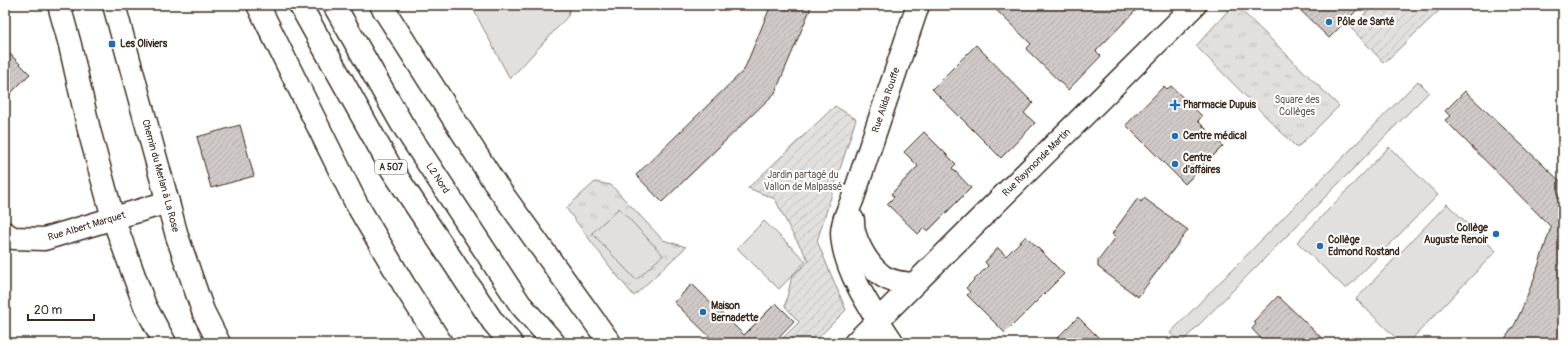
<svg xmlns="http://www.w3.org/2000/svg" width="1568" height="348" font-family="Pangolin,sans-serif">
  <defs>
    <pattern id="park-tufts" width="24" height="20" patternUnits="userSpaceOnUse"><rect width="24" height="20" fill="#e2e0de"/><path d="M3 7l-1-3M5 7V3M7 7l1-3M15 17l-1-3M17 17v-4M19 17l1-3" fill="none" stroke="#c3c0be"/></pattern>
    <pattern id="garden-furrows" width="10" height="10" patternUnits="userSpaceOnUse"><rect width="10" height="10" fill="#e2e0de"/><path d="M-1 1l2-2M0 10L10 0M9 11l2-2" fill="none" stroke="#c3c0be"/></pattern>
    <pattern id="building-hatch" width="6" height="6" patternUnits="userSpaceOnUse"><rect width="6" height="6" fill="#cfcac7"/><path d="M-1 1l2-2M0 6l6-6M5 7l2-2" fill="none" stroke="#b3aeaa"/></pattern>
  </defs>
  <rect width="100%" height="100%" fill="#fff"/>
  <filter id="ink" filterUnits="userSpaceOnUse"><feTurbulence type="fractalNoise" baseFrequency=".025" numOctaves="2"/><feDisplacementMap in="SourceGraphic" scale="8" xChannelSelector="R" yChannelSelector="G"/><feConvolveMatrix kernelMatrix="1 2 1 2 8 2 1 2 1" color-interpolation-filters="sRGB"/></filter>
  <g filter="url(#ink)">
    <g fill="url(#park-tufts)" stroke="#8e857e">
      <polygon points="1233,5 1236,5 1339,106 1297,148 1196,46"/>
      <polygon points="595,182 611,185 663,240 686,247 634,296 614,272 566,208"/>
    </g>
    <g fill="url(#garden-furrows)" stroke="#8e857e">
      <polygon points="1373,5 1445,5 1384,63 1351,28"/>
      <polygon points="835,106 856,119 817,241 846,310 813,343 778,343 799,322 785,306 792,276 809,261 791,231 775,199 748,188"/>
    </g>
    <g fill="#e2e0de" stroke="#8e857e">
      <polygon points="471,5 571,5 568,16 510,79"/>
      <polygon points="1418,81 1429,92 1181,343 1170,333"/>
      <polygon points="1389,147 1438,195 1346,289 1297,242"/>
      <polygon points="1447,204 1496,251 1408,343 1401,343 1356,299"/>
      <polygon points="619,208 663,255 636,280 592,233"/>
      <polygon points="764,221 806,261 779,289 737,248"/>
    </g>
    <g fill="url(#building-hatch)" stroke="#3b2a1e">
      <polygon points="771,5 812,5 775,93 662,202 636,175 744,70"/>
      <polygon points="991,5 1141,5 1096,51 1101,56 1068,90 1026,49 1031,44"/>
      <polygon points="1295,5 1362,5 1329,38"/>
      <polygon points="976,45 1033,103 1024,113 1035,123 1001,158 932,89"/>
      <polygon points="5,49 30,74 5,99"/>
      <polygon points="1164,86 1167,89 1171,86 1202,116 1198,121 1223,146 1185,184 1126,125"/>
      <polygon points="1465,91 1563,184 1563,343 1502,343 1515,324 1521,311 1535,276 1551,227 1445,120 1450,116 1445,111"/>
      <polygon points="240,125 254,176 211,188 197,137"/>
      <polygon points="924,132 956,164 952,168 971,188 928,231 924,228 918,234 887,204 894,197 891,194 918,166 904,152"/>
      <polygon points="1138,198 1141,202 1144,198 1188,230 1138,297 1098,267 1098,261 1116,237 1112,234"/>
      <polygon points="1026,236 1064,274 1005,333 967,295 970,292 966,288 988,266 985,262 998,248 1006,256"/>
      <polygon points="692,284 744,335 776,303 794,321 773,343 716,343 674,302"/>
      <polygon points="1278,296 1327,343 1265,343 1252,329 1256,324 1254,321"/>
      <polygon points="1078,317 1104,343 1052,343"/>
    </g>
    <g fill="none" stroke-linecap="round" stroke-linejoin="round">
      <g stroke="#3b2a1e" stroke-width="25">
        <g id="street">
          <polyline points="59,5 70,45 89,130 113,218 145,306 165,343"/>
          <path d="M853 220C852 237 866 262 879 273 888 282 903 283 914 284"/>
          <path id="s1" d="M5 233 13 238 44 239 168 202"/>
          <path id="s2" d="M855 343 1195 5"/>
          <path id="s3" d="M893 343C873 313 843 270 842 233 842 220 850 207 854 195L918 5"/>
        </g>
      </g>
      <g stroke="#3b2a1e" stroke-width="25">
        <g id="secondary">
          <path id="s4" d="M114 5 177 236 203 311 219 343"/>
        </g>
      </g>
      <g stroke="#3b2a1e" stroke-width="25">
        <g id="highway">
          <polyline points="258,5 356,203 404,285 441,343"/>
          <polyline points="300,5 391,168 493,322 511,343"/>
          <path id="s5" d="M334 5 402 124 520 304 554 343"/>
          <polyline points="381,5 496,185 610,343"/>
        </g>
      </g>
      <use href="#street" stroke="#fff" stroke-width="22"/>
      <use href="#secondary" stroke="#fff" stroke-width="22"/>
      <use href="#highway" stroke="#fff" stroke-width="22"/>
    </g>
  </g>
  <g fill="#1f6fb2" stroke="#fff" stroke-width="1.5">
    <circle cx="1329" cy="22" r="4"/>
    <rect x="108" y="40" width="8" height="8" rx="2"/>
    <path d="M1173 99h4v4h4v4h-4v4h-4v-4h-4v-4h4z"/>
    <circle cx="1175" cy="136" r="4"/>
    <circle cx="1175" cy="164" r="4"/>
    <circle cx="1496" cy="234" r="4"/>
    <circle cx="1320" cy="246" r="4"/>
    <circle cx="703" cy="312" r="4"/>
  </g>
  <g text-anchor="middle" dominant-baseline="central" stroke-width="4" stroke-linejoin="round" paint-order="stroke">
    <rect fill="#fff" stroke="#766a62" stroke-width="1" x="375" y="160" width="32" height="14" rx="3"/>
    <g font-size="9" font-weight="bold" fill="#3b2a1e">
      <text x="391" y="167">A 507</text>
    </g>
    <g font-size="10" font-weight="bold" fill="#3b2a1e" stroke="#fff" text-anchor="start">
      <text x="1337" y="22">Pôle de Santé</text>
      <text x="120" y="44">Les Oliviers</text>
      <text x="1183" y="105">Pharmacie Dupuis</text>
      <text x="1183" y="136">Centre médical</text>
      <text x="1183" y="158">Centre<tspan x="1183" dy="12">d'affaires</tspan></text>
      <text x="1488" y="228" text-anchor="end">Collège<tspan x="1488" dy="12">Auguste Renoir</tspan></text>
      <text x="1328" y="240">Collège<tspan x="1328" dy="12">Edmond Rostand</tspan></text>
      <text x="711" y="306">Maison<tspan x="711" dy="12">Bernadette</tspan></text>
    </g>
    <g font-size="10" fill="#3b2a1e" stroke="#fff">
      <text stroke="none"><textPath href="#s3" startOffset="263">Rue Alida Rouffe</textPath></text>
      <text stroke="none"><textPath href="#s2" startOffset="256">Rue Raymonde Martin</textPath></text>
      <text stroke="none"><textPath href="#s4" startOffset="177">Chemin du Merlan à La Rose</textPath></text>
      <text stroke="none"><textPath href="#s5" startOffset="202">L2 Nord</textPath></text>
      <text stroke="none"><textPath href="#s1" startOffset="85">Rue Albert Marquet</textPath></text>
    </g>
    <g font-size="10" fill="#65584e" stroke="#fff">
      <text x="1297" y="100">Square des<tspan x="1297" dy="12">Collèges</tspan></text>
      <text x="803" y="175">Jardin partagé du<tspan x="803" dy="12">Vallon de Malpassé</tspan></text>
    </g>
  </g>
  <rect width="1568" height="348" fill="none" stroke="#fff" stroke-width="20"/>
  <rect x="10" y="10" width="1548" height="328" fill="none" stroke="#3b2a1e" stroke-width="1.5" filter="url(#ink)"/>
  <path d="M28 314v6h66v-6" fill="none" stroke="#3b2a1e" stroke-width="2"/>
  <text x="34" y="314" font-size="12" fill="#3b2a1e" stroke="#ffffff" stroke-width="3" paint-order="stroke">20 m</text>
</svg>
